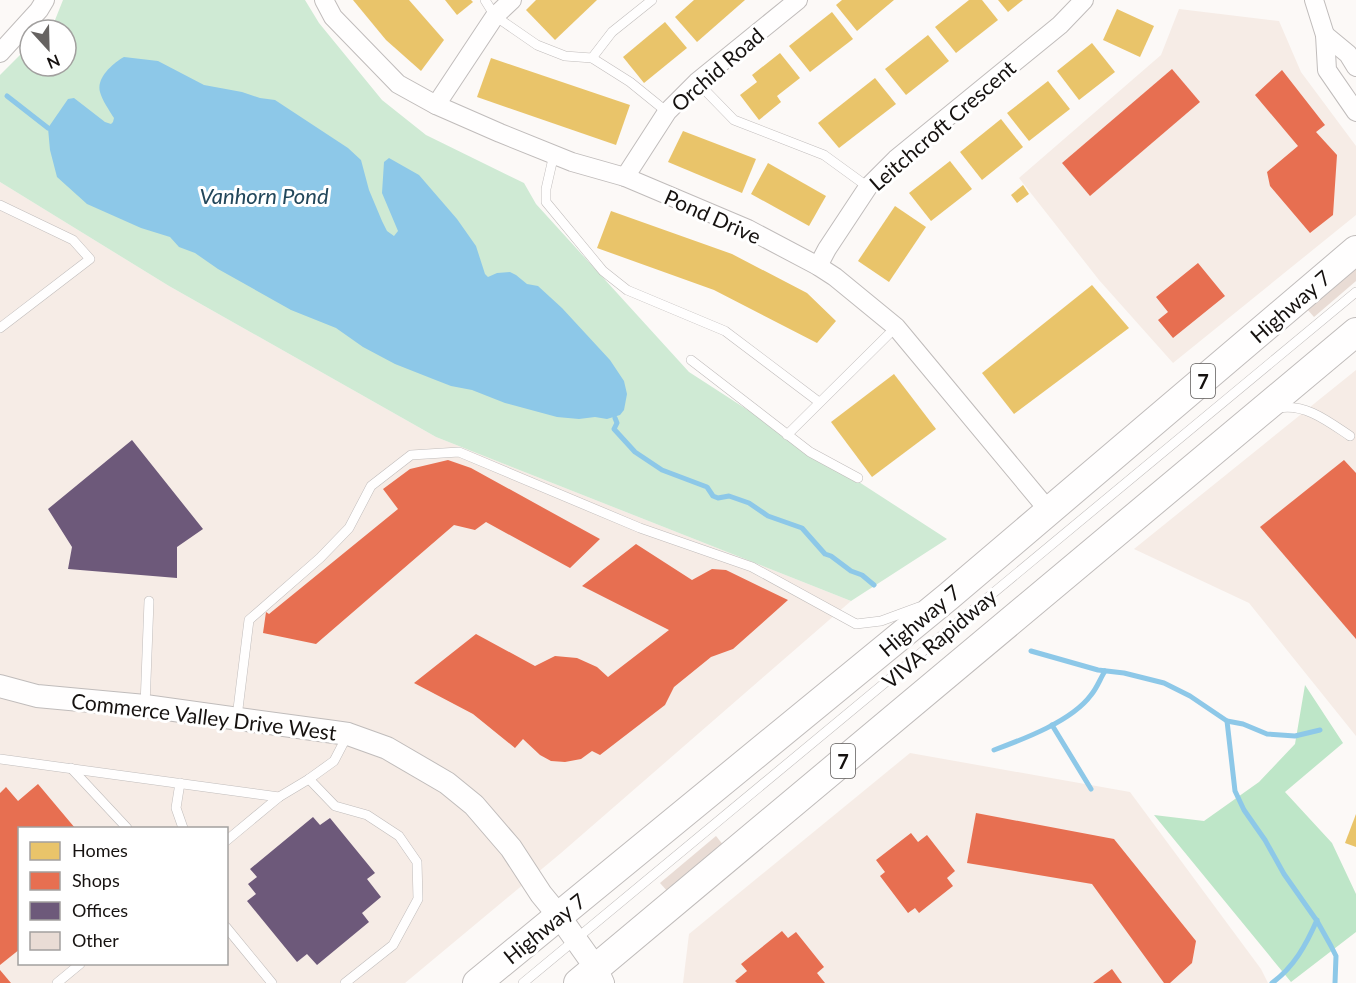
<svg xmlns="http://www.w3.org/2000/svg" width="1356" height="983" font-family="Lato,sans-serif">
  <rect width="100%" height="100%" fill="#fcf9f7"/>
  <g fill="#f6ece6" fill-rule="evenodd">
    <polygon points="1179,9 1279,21 1301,72 1356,146 1356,215 1173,363 1099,280 1019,178 1161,55"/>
    <path d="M0 182 169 286 436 437 851 601 561 853 405 983H0ZM20 828H226V964H20Z"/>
    <polygon points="1356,370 1356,736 1249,603 1134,549"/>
    <polygon points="910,753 1130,792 1261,969 1268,983 683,983 689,934"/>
  </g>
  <polygon fill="#cfead4" points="63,0 305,0 319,23 382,100 426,135 524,183 536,204 689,372 947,539 851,601 436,437 169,286 0,182 0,75 30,45 30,66 66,66 66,30 45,30 55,20"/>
  <polygon fill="#bee6c8" points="1305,685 1343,743 1285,792 1332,843 1356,894 1356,932 1291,982 1154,815 1204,821 1259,782 1295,744"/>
  <path fill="#8dc8e8" d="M124 57 158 61 204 85 242 92 260 98 275 100 348 148 361 160 369 190 382 221 387 231 394 236 398 231 382 193 384 162 389 158 419 175 457 219 476 246 485 274 488 277 497 273 510 272 516 275 527 284 538 286 562 308 610 360 624 381 627 394 624 410 620 415 607 419 595 417 579 419 557 417 505 403 472 390 451 386 433 379 395 364 363 347 336 328 291 310 218 269 195 253 179 247 170 237 141 228 87 204 57 177 50 150 48 128 68 99 74 98 105 122 111 124 113 122 114 118C109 110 102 100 100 92 96 78 113 63 124 57Z"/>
  <g fill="#e9c46a">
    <polygon points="353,0 409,0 444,40 421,71 386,40"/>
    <polygon points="445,0 471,0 473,2 457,15"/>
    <polygon points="536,0 597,0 555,40 526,10"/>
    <polygon points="694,0 745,0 697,42 675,17"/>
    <polygon points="842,0 894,0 857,31 836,5"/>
    <polygon points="969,0 982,0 998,20 956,53 935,27"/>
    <polygon points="998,0 1023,0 1008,12"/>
    <polygon points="1117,9 1154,26 1140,57 1103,40"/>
    <polygon points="832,12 853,39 810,72 789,46"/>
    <polygon points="665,22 687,48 644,83 623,57"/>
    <polygon points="928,35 949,61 906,95 885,69"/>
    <polygon points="1092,43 1115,72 1079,100 1057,71"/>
    <polygon points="780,53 800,78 777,96 781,102 759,120 740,95 757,82 752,75"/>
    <polygon points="491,58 630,105 616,145 477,97"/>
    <polygon points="875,78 896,104 839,148 818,123"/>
    <polygon points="1048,81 1070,109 1029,141 1007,113"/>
    <polygon points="1001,119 1023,147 982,180 960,152"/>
    <polygon points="683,131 756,159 742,193 668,162"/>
    <polygon points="950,161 972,189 931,221 909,193"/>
    <polygon points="768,163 826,196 809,226 751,194"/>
    <polygon points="1023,185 1029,194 1017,203 1011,195"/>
    <polygon points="895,206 926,227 889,282 858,261"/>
    <polygon points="611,211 732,254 807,293 836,321 817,343 714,290 597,248"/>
    <polygon points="1092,285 1129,328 1014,414 982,373"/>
    <polygon points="894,374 936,429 872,477 831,422"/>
    <polygon points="1356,814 1356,847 1345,843"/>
  </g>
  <g fill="#e76f51">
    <polygon points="1172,69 1200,102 1090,196 1062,163"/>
    <polygon points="1282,70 1325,125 1316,132 1337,155 1333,215 1310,233 1270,186 1267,172 1298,146 1255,95"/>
    <polygon points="1198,263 1225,296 1173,338 1158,320 1168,312 1156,297"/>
    <polygon points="448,460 471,468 600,539 570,568 486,522 475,530 454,525 316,644 263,633 266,612 269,614 398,509 383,489 410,469"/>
    <polygon points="1344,460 1356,473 1356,639 1260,527"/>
    <polygon points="636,544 692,580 712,569 726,570 788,600 733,649 711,657 674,687 665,705 600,755 592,751 581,759 565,762 551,761 540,755 523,739 515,748 473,714 414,683 476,634 535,666 555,656 577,658 597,667 608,677 669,630 582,586"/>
    <polygon points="38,784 75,828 20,828 20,949 0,965 0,793 6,787 18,801"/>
    <polygon points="976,813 1114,839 1196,941 1192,963 1170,983 1164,983 1092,884 967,863"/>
    <polygon points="911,833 918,842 927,835 955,871 947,878 953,886 919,913 915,908 908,913 880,876 885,872 876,860"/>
    <polygon points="782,931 788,938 796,932 824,967 817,973 825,983 737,983 735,981 747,971 741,964"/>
    <polygon points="1112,969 1122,983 1093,983"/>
    <polygon points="0,970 11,983 0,983"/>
  </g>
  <g fill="#6d597a">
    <polygon points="132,440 203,529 177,547 177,578 68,569 72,547 48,509"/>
    <polygon points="313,817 320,825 330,818 375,873 367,879 381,897 362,913 369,922 317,965 307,954 297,962 247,901 256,894 248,884 257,877 250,869"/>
  </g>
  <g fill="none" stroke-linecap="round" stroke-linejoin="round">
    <g stroke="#8dc8e8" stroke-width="5">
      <polyline points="7,96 48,128"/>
      <polyline points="615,418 617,423 614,429 635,452 662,470 707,487 713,496 718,498 729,496 749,503 768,516 802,528 825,554 831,556 851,571 862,575 874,585"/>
      <polyline points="1031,651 1098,670 1124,673 1164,683 1190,696 1227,721 1243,724 1267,734 1295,736 1320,730"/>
      <polyline points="1227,721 1235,791 1244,810 1265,840 1284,874 1317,921 1331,946 1336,956 1335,983"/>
      <polyline points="1052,725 1091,789"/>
      <path d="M994 750C1024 739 1072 721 1091 695 1097 688 1100 679 1105 671"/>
      <path d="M1272 983C1294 967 1306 945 1317 920"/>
    </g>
  </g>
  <g fill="#e9dcd5">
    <polygon points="1356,268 1356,281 1314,317 1307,309"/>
    <polygon points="716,836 724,846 669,893 660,883"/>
  </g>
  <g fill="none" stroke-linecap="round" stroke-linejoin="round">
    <g stroke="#c0bcbb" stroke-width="10">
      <g id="service">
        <polyline points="485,0 495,16 537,45 565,56 592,58 630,82 667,112"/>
        <polyline points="592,58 612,32 652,0"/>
        <polyline points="697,82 734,120 824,155 868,187"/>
        <polyline points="554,154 546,189 546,202 603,271 627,290 725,331 819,402"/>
        <polyline points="0,205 73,240 90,259 0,328"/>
        <polyline points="691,360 810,452 858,478"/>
        <path d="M1279 408C1305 403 1329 422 1350 436"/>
        <polyline points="787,435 896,327"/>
        <polyline points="145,706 149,601"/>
        <polyline points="237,717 249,620 320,558 349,528 371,486 411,455 459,452 640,528 752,567 856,624 881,621 919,607"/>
        <polyline points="0,759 279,797"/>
        <polyline points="71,768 127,828"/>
        <polyline points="309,779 335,806 367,815 399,836 417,862 418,899 393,945 345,983"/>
        <polyline points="180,783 176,808 183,828"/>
        <polyline points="226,841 279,797 309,779 334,761 347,736"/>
        <polyline points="226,927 272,983"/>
        <polyline points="57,983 80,964"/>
        <polyline points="523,983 1356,292"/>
      </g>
    </g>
    <g stroke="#c0bcbb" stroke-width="20">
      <g id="minor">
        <polyline points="324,0 333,17 398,84 436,105 500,133 572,162 625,177 748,229 818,266 835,277 896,327 1049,511"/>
        <polyline points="1314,0 1325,35 1327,70 1356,112"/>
        <polyline points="1325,35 1348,54 1356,67"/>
        <polyline points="0,53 39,10 45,0"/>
        <polyline points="436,105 495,16 512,0"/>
        <polyline points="625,177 667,112 697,82 798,0"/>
        <polyline points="818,266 827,249 868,187 896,159 1060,25 1084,0"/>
      </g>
    </g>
    <g stroke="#c0bcbb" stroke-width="24">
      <polyline id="tertiary" points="0,686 37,696 145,706 334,732 348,734 387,748 447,783 474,805 511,848 541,894 559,916 596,968 603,983"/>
    </g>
    <g stroke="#c0bcbb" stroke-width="30">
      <g id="primary">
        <polyline points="477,983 949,596 1356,250"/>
        <polyline points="578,983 1356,332"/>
      </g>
    </g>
    <use href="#service" stroke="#fffefe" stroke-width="9"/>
    <use href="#minor" stroke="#fffefe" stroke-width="18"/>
    <use href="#tertiary" stroke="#fffefe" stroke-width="22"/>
    <use href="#primary" stroke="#fffefe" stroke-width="28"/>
  </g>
  <g text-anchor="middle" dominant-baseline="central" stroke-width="6" stroke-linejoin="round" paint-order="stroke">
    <g fill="#fff" stroke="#5c5958" stroke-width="1.5">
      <rect x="1191" y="364" width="24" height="34" rx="4.5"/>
      <rect x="831" y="744" width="24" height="34" rx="4.5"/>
    </g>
    <g font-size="20" font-weight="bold" fill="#161210">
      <text x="1203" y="381">7</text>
      <text x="843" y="761">7</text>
    </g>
    <g font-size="21" fill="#161210" stroke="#fff">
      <text transform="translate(717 69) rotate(-41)">Orchid Road</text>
      <text transform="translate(942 125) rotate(-41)">Leitchcroft Crescent</text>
      <text transform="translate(713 216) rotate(24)">Pond Drive</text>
      <text transform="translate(1290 306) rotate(-41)">Highway 7</text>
      <text transform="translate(919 620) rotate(-40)">Highway 7</text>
      <text transform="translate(939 638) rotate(-40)">VIVA Rapidway</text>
      <text transform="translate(204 716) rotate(7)">Commerce Valley Drive West</text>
      <text transform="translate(544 928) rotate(-39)">Highway 7</text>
    </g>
    <g font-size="22" font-style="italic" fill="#22475b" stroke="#fff">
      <text x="264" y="195">Vanhorn Pond</text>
    </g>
  </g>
  <rect x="18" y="827" width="210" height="138" fill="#ffffff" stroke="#a2a09f" stroke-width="1.5"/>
  <rect x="30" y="842" width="30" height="18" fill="#e9c46a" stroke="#a2a09f" stroke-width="1.5"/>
  <text x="72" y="857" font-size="18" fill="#161210">Homes</text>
  <rect x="30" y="872" width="30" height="18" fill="#e76f51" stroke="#a2a09f" stroke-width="1.5"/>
  <text x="72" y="887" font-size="18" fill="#161210">Shops</text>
  <rect x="30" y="902" width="30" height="18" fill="#6d597a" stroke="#a2a09f" stroke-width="1.5"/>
  <text x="72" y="917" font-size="18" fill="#161210">Offices</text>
  <rect x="30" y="932" width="30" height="18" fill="#e9dcd5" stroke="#a2a09f" stroke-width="1.5"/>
  <text x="72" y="947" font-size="18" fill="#161210">Other</text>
  <g transform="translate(48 48) rotate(158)"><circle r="28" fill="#ffffff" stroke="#a2a09f" stroke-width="1.5"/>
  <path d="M0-4.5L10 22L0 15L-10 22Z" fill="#666361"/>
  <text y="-9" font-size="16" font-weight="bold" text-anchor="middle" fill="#161210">N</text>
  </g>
</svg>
